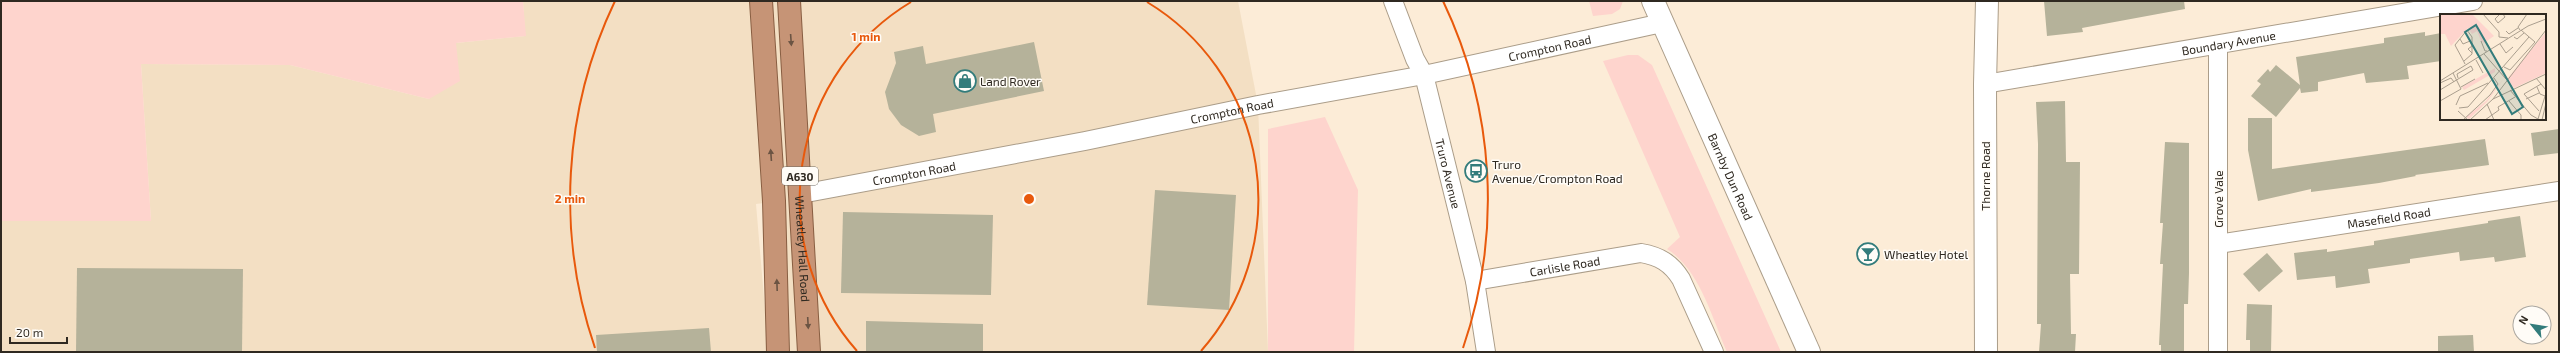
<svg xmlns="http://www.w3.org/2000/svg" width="2560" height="353" font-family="'Exo 2',sans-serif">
  <rect width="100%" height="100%" fill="#fcecd7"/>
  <path fill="#f3dfc3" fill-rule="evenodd" d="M523 1H1238L1258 105 1268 352H1V221H151L141 64 290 65 429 99 456 43 525 36ZM773 202 767 333 756 204Z"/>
  <g fill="#fed4cd">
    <polygon points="1,1 523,1 526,36 456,43 460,81 429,99 290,65 141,64 151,221 1,221"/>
    <polygon points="1589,1 1623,1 1620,9 1612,14 1593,16"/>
    <path d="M1628 55H1638L1652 65 1781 352H1727C1712 318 1700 270 1667 249L1680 237 1603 61Z"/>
    <polygon points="1325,117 1358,190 1354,352 1268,352 1268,129"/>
  </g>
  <g fill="#b5b29a">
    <polygon points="2044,1 2184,1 2185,9 2082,28 2083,32 2047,36"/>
    <polygon points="2425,32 2425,36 2441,33 2441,61 2407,66 2409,79 2366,83 2364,73 2318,82 2318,91 2301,93 2300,88 2276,117 2251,96 2261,84 2257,81 2268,69 2270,72 2276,65 2300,85 2296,57 2384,43 2384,38"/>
    <polygon points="1034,42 1044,91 933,114 936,132 919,136 901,125 889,109 885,92 896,63 894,52 923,46 926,64"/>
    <polygon points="2065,101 2066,162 2080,162 2079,274 2070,274 2071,334 2076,334 2075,352 2039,352 2041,324 2037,324 2038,144 2036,102"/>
    <polygon points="2248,118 2272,118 2272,169 2485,139 2489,165 2415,175 2416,176 2379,183 2311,192 2311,189 2258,201 2248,150"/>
    <polygon points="2559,129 2559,153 2534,156 2531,133"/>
    <polygon points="2165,142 2189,143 2189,273 2188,304 2184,304 2184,352 2161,352 2161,345 2159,345 2163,264 2160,264 2163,223 2160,223"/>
    <polygon points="1155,190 1236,195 1229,310 1147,305"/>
    <polygon points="843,212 993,215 991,295 841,293"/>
    <polygon points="2520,216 2526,257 2495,262 2494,257 2460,261 2459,252 2410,259 2410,263 2368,269 2370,283 2336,288 2335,276 2297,280 2294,253 2327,249 2327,252 2374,245 2374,241 2488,223 2488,221"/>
    <polygon points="2267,253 2283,271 2259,292 2243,274"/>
    <polygon points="77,268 243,269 242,352 76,352"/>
    <polygon points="2247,304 2272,305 2271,352 2250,352 2250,340 2246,340"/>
    <polygon points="866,321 983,324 983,352 866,352"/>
    <polygon points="709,328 711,352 597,352 596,335"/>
    <polygon points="2473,335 2474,352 2438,352 2438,336"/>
  </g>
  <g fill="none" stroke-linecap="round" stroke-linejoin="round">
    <g stroke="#ab9d89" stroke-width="20">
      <g id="minor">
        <path id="s1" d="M1393 1 1415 59 1424 75 1475 281 1486 352"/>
        <path id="s2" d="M1985 84 2473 1"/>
        <path id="s3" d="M801 194 1085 141 1258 105 1424 75 1662 23"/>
        <path id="s4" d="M2218 244 2559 191"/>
        <path id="s5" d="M1475 281 1641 253C1659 256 1671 263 1681 279L1714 352"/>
        <polyline points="2218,352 2218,46"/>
      </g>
    </g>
    <g stroke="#ab9d89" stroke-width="24">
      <g id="tertiary">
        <path id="s6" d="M1653 1 1809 352"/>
        <polyline points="1986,352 1985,84 1987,1"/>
      </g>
    </g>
    <g stroke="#885e42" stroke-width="24">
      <g id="trunk">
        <polyline points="761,1 774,201 778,352"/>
        <path id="s7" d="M789 1 809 352"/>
      </g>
    </g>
    <use href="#minor" stroke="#fff" stroke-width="18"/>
    <use href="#tertiary" stroke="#fff" stroke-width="22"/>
    <use href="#trunk" stroke="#c69476" stroke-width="22"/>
  </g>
  <defs><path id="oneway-solid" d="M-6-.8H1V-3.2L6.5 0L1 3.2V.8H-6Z"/></defs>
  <g fill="#6b5443">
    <use href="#oneway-solid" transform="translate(791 40) rotate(86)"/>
    <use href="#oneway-solid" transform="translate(771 155) rotate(-94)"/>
    <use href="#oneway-solid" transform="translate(777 285) rotate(-92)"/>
    <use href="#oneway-solid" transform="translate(808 323) rotate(87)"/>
  </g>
  <g fill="none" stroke="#e8590c" stroke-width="2">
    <path d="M857 351A230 230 0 0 1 911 2M1147 2A230 230 0 0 1 1201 351"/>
    <path d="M595 348A459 459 0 0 1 615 1M1443 1A459 459 0 0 1 1463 348"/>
  </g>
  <defs>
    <g id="shop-ring" transform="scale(1.15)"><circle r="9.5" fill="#fffcf7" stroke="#337c7b" stroke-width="1.5"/><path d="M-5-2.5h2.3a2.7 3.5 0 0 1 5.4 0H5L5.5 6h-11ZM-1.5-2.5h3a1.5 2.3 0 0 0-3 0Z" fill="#337c7b"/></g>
    <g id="bus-ring" transform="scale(1.15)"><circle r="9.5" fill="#fffcf7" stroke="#337c7b" stroke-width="1.5"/><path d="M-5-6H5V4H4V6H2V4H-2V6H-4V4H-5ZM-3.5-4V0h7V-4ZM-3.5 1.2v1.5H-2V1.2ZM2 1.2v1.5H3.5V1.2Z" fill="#337c7b"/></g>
    <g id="bar-ring" transform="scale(1.15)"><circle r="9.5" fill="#fffcf7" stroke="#337c7b" stroke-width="1.5"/><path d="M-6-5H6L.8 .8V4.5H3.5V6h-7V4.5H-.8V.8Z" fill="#337c7b"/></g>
  </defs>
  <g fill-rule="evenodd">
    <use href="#shop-ring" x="965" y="81"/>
    <use href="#bus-ring" x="1476" y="171"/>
    <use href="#bar-ring" x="1868" y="254"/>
  </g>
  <g text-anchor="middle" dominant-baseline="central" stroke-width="3" stroke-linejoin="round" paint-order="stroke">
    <rect fill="#fffcf7" stroke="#6d6861" stroke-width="1" x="782" y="167" width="36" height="18" rx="3"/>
    <g font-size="11" font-weight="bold" fill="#2f2921">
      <text x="800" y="176">A630</text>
    </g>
    <g font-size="12" fill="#2f2921" stroke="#fffcf7">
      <text stroke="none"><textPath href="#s2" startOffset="247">Boundary Avenue</textPath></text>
      <text stroke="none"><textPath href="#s3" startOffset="763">Crompton Road</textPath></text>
      <text stroke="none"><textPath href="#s3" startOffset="439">Crompton Road</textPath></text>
      <text stroke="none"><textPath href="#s3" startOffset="115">Crompton Road</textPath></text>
      <text stroke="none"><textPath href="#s1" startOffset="182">Truro Avenue</textPath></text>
      <text transform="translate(1985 176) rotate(-90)">Thorne Road</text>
      <text stroke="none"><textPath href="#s6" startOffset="192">Barnby Dun Road</textPath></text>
      <text transform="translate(2218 199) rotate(-90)">Grove Vale</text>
      <text stroke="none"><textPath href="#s4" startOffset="173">Masefield Road</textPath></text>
      <text stroke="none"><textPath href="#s7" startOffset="248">Wheatley Hall Road</textPath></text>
      <text stroke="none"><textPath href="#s5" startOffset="91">Carlisle Road</textPath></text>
    </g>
    <g font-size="12" fill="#2f2921" stroke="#fffcf7" text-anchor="start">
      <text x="980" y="81">Land Rover</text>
      <text x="1492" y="164">Truro<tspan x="1492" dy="14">Avenue/Crompton Road</tspan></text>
      <text x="1884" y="254">Wheatley Hotel</text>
    </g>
  </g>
  <g transform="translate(2440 14)">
    <rect width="106" height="106" fill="#fcecd7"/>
    <path d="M0 0H32L54 22 44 29 41 27 37 17 32 20 28 14 11 32 5 20H0ZM106 18V59L74 74 67 65ZM55 54V58L24 76 22 73ZM64 64 47 88 29 105 26 103 46 87Z" fill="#fed4cd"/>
    <path fill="none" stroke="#aa9e8e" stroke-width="1" d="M43 0 59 18V23L68 24M60 0 55 5 58 9 65 3 63 0M80 16 78 13 87 0M81 16 95 28M66 17 69 20 78 14M74 23 77 25 84 19M20 25 23 30 30 27 32 32 28 35 32 39M41 27 45 37H47M60 30 66 39 73 33M44 40 66 65M36 46 43 59M24 47 32 40V23L27 16 15 31 16 33 23 46 25 50M64 53 70 56 95 28M96 64 106 76M0 67 88 12 106 5M0 69 11 64 14 68M21 73 35 65M97 73 100 80 105 82M0 76 33 56 31 52 17 60 18 64M70 76 91 101 98 105M53 85 106 16M86 85 99 79M0 87 21 75 13 59M69 87 81 101V106M47 90 54 106M16 91 20 82 48 69M19 94 28 93 89 23M59 96 58 93 75 83M18 97 28 106M99 97 84 80 101 70M98 105 106 79M23 106 50 81 58 70 54 64M30 106 53 85 106 60M45 106 59 96M102 106 106 89"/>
    <path fill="#337c7b" fill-opacity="0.15" stroke="#337c7b" stroke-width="2" d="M36 11 83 93 72 100 25 18Z"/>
    <rect width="106" height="106" fill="none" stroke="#2f2921" stroke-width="2"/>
  </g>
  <circle cx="1029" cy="199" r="6" fill="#e8590c" stroke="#fffcf7" stroke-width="2"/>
  <g font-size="12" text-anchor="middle" font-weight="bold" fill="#e8590c" stroke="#fffcf7" stroke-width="3" stroke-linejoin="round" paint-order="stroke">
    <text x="866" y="41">1 min</text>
    <text x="570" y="203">2 min</text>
  </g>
  <rect width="2560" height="353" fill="none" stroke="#2f2921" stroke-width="4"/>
  <g transform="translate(2532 325) rotate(300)"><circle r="19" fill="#fffcf7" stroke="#aca8a1"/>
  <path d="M0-3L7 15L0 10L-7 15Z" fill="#337c7b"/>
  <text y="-6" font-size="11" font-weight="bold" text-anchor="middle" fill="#2f2921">N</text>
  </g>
  <path d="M10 337v6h57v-6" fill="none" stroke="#2f2921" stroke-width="2"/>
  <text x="16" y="337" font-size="12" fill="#2f2921" stroke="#fffcf7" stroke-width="3" paint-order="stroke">20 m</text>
</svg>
